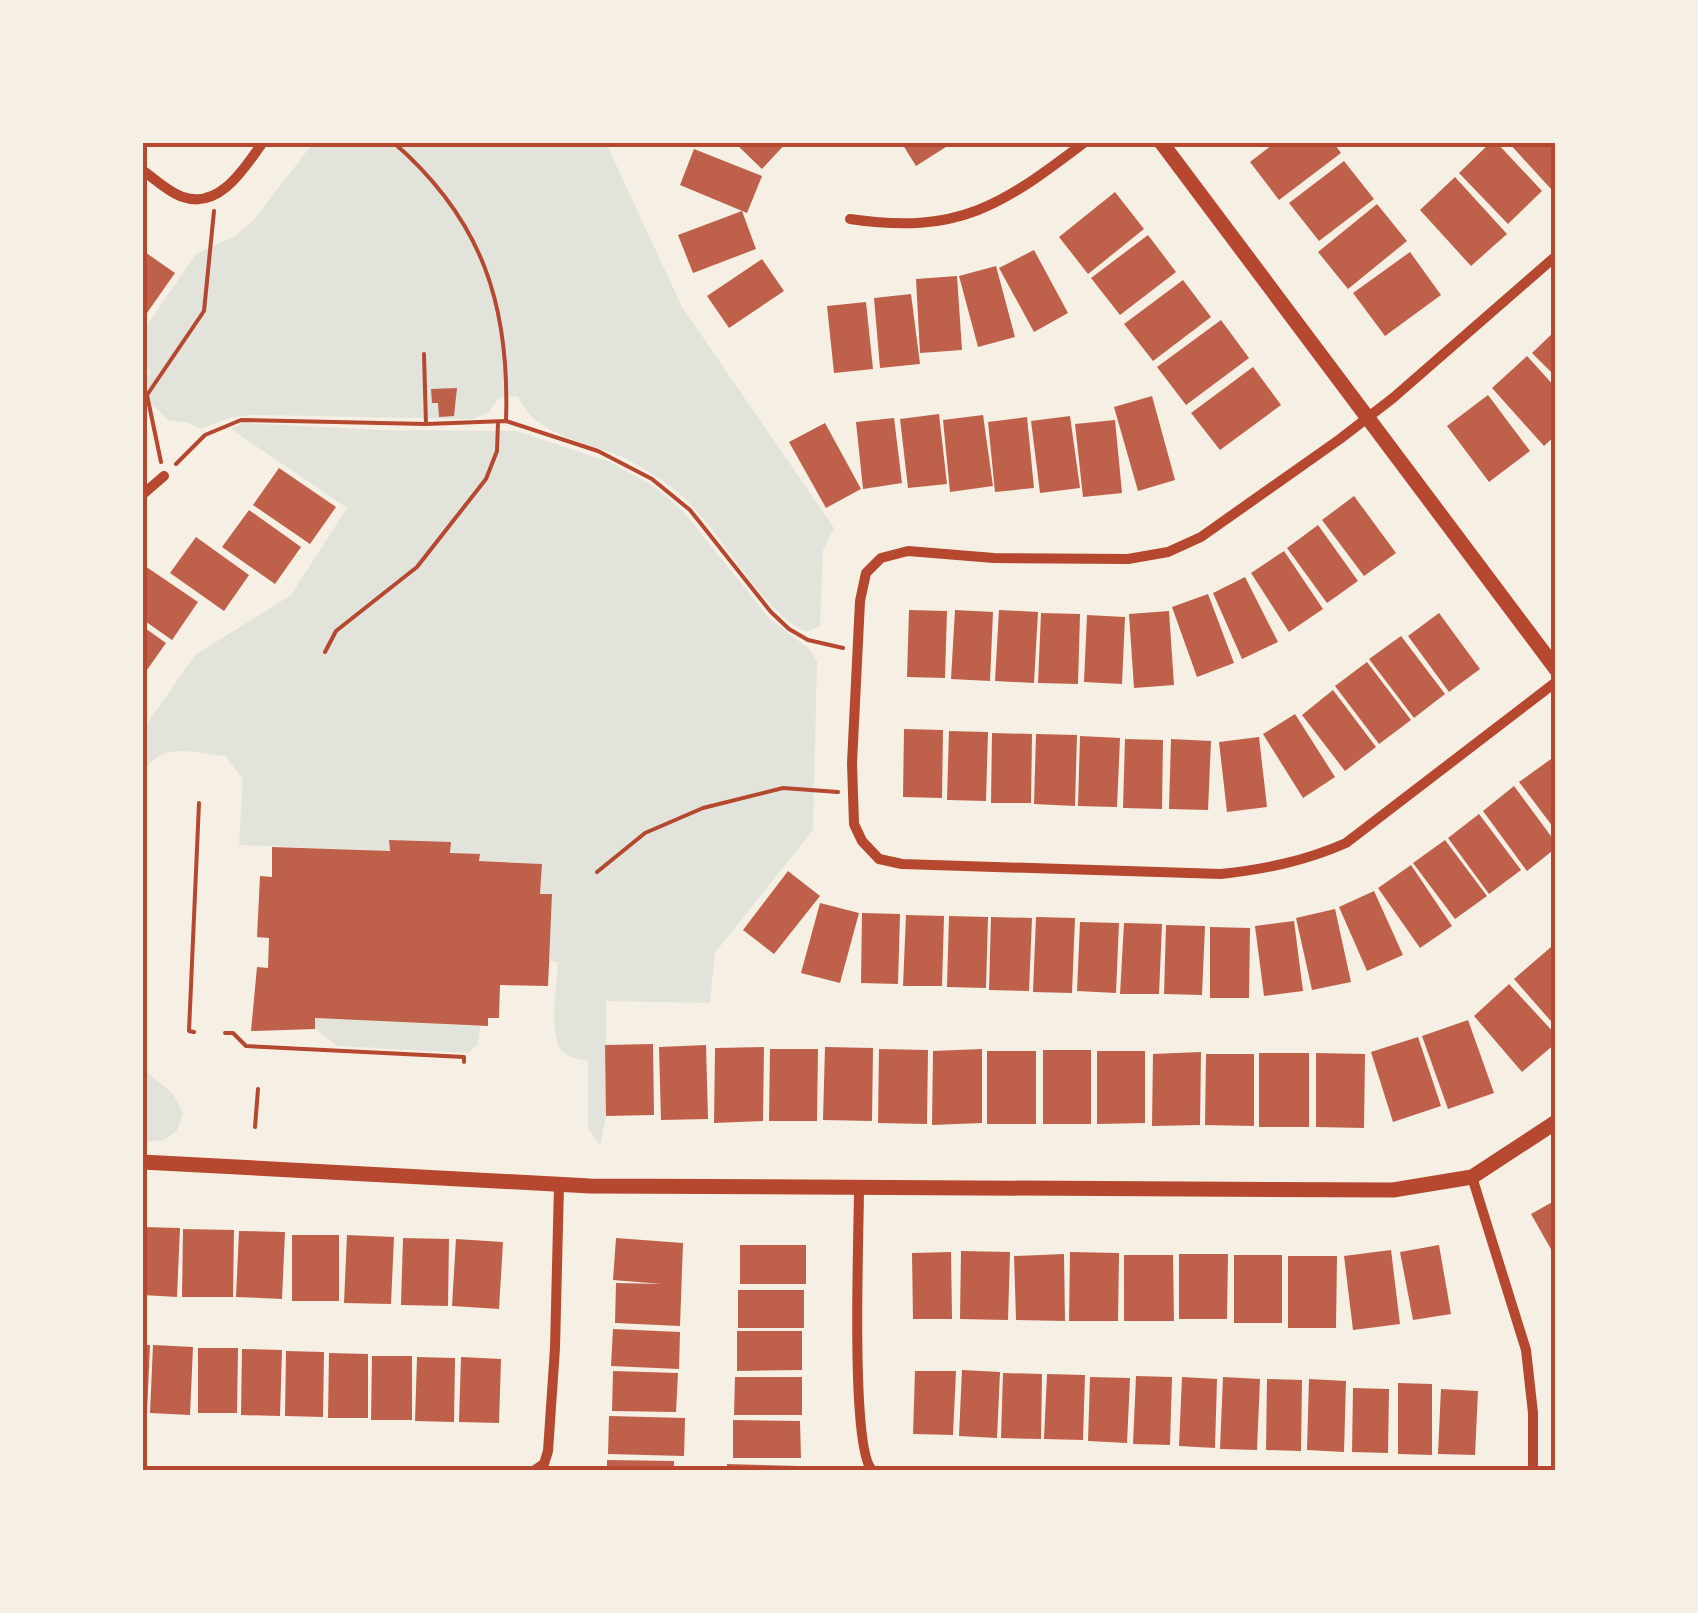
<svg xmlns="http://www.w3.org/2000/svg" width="1698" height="1613" font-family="Lato,sans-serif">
  <rect width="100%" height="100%" fill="#f6efe4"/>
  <g fill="#e2e4dc">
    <path d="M313 143H606L682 307 834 528 823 550 820 626 806 632C761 613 718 523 675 490 658 477 641 466 622 457 587 442 533 435 518 396L499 398 489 412 473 419 251 415 229 418 200 429 189 423 168 420 143 395 142 383 151 371 143 364V331L196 254 235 236 253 221Z"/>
    <path d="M243 423 382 430 517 431 610 462 655 487 683 511 769 618 809 649 817 661 813 830 715 953 710 1003 606 1001V1116L600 1146 588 1128V1061C580 1059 571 1058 564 1053 547 1038 557 984 558 962L549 961 552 895 540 894 542 864 479 861 480 855 450 853 389 841 390 851 239 845 243 779 225 756C195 754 162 739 143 773L142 731 195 655 291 595 347 508 231 429Z"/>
    <polygon points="315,1018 480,1026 478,1045 468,1053 337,1046 315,1029"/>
    <polygon points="142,1068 173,1094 183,1113 177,1130 164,1140 143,1142"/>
  </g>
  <g fill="#bf614a">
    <polygon points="734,142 787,142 762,169"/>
    <polygon points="901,142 947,142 949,145 916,166"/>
    <polygon points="1276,142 1333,142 1341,153 1279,200 1250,162"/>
    <polygon points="1491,142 1496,142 1542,191 1508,224 1459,173"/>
    <polygon points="1508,142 1556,142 1556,184 1551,189"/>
    <polygon points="694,149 762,176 747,213 680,185"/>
    <polygon points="1344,161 1374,199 1319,241 1289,203"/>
    <polygon points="1455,177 1507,234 1471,266 1420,210"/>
    <polygon points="1115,192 1144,229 1088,274 1059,237"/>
    <polygon points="1377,204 1407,241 1348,289 1318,252"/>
    <polygon points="742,211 756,249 693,273 678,235"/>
    <polygon points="1148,235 1176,272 1120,315 1091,278"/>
    <polygon points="142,250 175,273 142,320"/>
    <polygon points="1034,250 1068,313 1034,332 999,268"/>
    <polygon points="1410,252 1441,295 1385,336 1353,293"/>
    <polygon points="762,259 784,291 729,328 707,296"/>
    <polygon points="996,266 1015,337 978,347 959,276"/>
    <polygon points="957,276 962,350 920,353 916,279"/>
    <polygon points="1183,280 1211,317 1153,361 1124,324"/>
    <polygon points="911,294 920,364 880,368 874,298"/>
    <polygon points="866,302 873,369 834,373 827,306"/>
    <polygon points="1221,320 1249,358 1186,405 1157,367"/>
    <polygon points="1556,330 1556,377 1532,353"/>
    <polygon points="1527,356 1556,388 1556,435 1544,446 1492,388"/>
    <polygon points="1253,367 1281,405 1220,450 1191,413"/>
    <polygon points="457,388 454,416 439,417 438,403 432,403 431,389"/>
    <polygon points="1488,395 1530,451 1489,482 1447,426"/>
    <polygon points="1152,396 1175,480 1138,491 1114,407"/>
    <polygon points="939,414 947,484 908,488 900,419"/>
    <polygon points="983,415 993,486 950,492 943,420"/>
    <polygon points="1070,416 1080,488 1040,493 1031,421"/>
    <polygon points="1027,417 1034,488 995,492 988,422"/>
    <polygon points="894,418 902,483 863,489 856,422"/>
    <polygon points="1115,420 1122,493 1083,497 1075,424"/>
    <polygon points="825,423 861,489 826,508 789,442"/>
    <polygon points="279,468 336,507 310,544 253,505"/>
    <polygon points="1354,496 1396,553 1364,576 1322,520"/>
    <polygon points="249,510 301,547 275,584 222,547"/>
    <polygon points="1318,525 1358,581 1327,603 1287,548"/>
    <polygon points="196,537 249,575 224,611 170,573"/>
    <polygon points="1284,551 1323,609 1289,632 1251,573"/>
    <polygon points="142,564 198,602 172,640 142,619"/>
    <polygon points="1245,577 1278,642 1242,659 1213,593"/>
    <polygon points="1208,594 1234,663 1197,677 1172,607"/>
    <polygon points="909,610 947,611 945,678 907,677"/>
    <polygon points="955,610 993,612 990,681 951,679"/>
    <polygon points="999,610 1038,612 1034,683 995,681"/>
    <polygon points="1169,611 1174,685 1134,688 1129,614"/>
    <polygon points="1041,613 1080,614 1078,684 1038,683"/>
    <polygon points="1439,613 1480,669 1449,692 1408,636"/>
    <polygon points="1087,615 1125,617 1122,684 1084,682"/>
    <polygon points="142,626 166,643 142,677"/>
    <polygon points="1401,636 1445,694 1414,718 1369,659"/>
    <polygon points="1367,662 1411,720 1379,744 1335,686"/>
    <polygon points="1333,690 1376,747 1345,771 1302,715"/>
    <polygon points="1295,714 1335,777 1303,798 1263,734"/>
    <polygon points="904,729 943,730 942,798 903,797"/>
    <polygon points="949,731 988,732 986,801 947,800"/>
    <polygon points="992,733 1032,734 1031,803 991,803"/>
    <polygon points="1036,734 1077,735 1075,806 1034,804"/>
    <polygon points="1080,736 1120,738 1117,807 1078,806"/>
    <polygon points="1259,737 1267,807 1227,812 1219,742"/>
    <polygon points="1125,739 1163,740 1162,809 1123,808"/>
    <polygon points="1171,739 1211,741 1208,810 1169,809"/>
    <polygon points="1551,759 1556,765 1556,831 1519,782"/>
    <polygon points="1514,786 1556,843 1556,848 1527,871 1483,811"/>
    <polygon points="1479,814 1521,870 1489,894 1448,838"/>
    <polygon points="389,840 451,842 450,853 480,854 479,861 542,864 540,894 552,894 548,986 500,985 499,1018 488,1018 488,1026 315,1018 315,1029 251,1031 257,967 268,968 269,938 257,937 260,876 272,877 272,847 390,851"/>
    <polygon points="1445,840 1487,896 1455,919 1413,863"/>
    <polygon points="1411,865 1452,926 1420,948 1378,888"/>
    <polygon points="788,871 820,896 774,954 743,930"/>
    <polygon points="1374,891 1403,955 1367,971 1339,907"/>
    <polygon points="820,903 859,913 840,983 801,973"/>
    <polygon points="1335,909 1351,982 1312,990 1296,918"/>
    <polygon points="862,913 900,914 898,984 861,983"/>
    <polygon points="906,915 944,916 942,986 903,986"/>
    <polygon points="949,916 988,917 986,988 947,987"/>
    <polygon points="991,917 1032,918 1029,991 989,990"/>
    <polygon points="1036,917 1075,918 1072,993 1033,992"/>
    <polygon points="1294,921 1303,991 1264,996 1255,926"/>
    <polygon points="1080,922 1119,923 1116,993 1077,991"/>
    <polygon points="1124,923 1162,924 1159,994 1120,994"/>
    <polygon points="1166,925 1205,926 1202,995 1164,994"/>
    <polygon points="1210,927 1250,928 1249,998 1210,998"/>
    <polygon points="1551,947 1556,952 1556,1027 1514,979"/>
    <polygon points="1509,984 1556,1035 1556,1043 1522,1072 1474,1016"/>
    <polygon points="1468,1020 1494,1093 1448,1109 1422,1036"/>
    <polygon points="1418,1037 1441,1106 1393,1122 1371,1052"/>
    <polygon points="653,1044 654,1115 606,1116 605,1045"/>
    <polygon points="706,1045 708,1119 661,1120 659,1047"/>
    <polygon points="764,1047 763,1121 714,1123 715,1048"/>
    <polygon points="825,1047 873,1048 872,1121 823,1120"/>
    <polygon points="770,1049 818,1049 817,1121 769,1121"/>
    <polygon points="879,1049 928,1050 927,1124 878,1123"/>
    <polygon points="982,1049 982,1123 932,1125 933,1051"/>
    <rect x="1043" y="1050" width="48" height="74"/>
    <rect x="987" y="1051" width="49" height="73"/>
    <polygon points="1097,1051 1145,1051 1145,1123 1097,1124"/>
    <polygon points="1201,1052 1200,1125 1152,1126 1153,1054"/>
    <rect x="1259" y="1053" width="50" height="74"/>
    <polygon points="1316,1053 1365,1054 1364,1128 1316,1127"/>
    <polygon points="1206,1054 1254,1054 1254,1126 1205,1125"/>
    <polygon points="1556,1200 1556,1258 1531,1214"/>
    <polygon points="142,1227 180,1228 177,1297 142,1295"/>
    <polygon points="183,1229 234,1230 233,1297 182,1297"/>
    <polygon points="239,1231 285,1232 282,1299 236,1297"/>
    <rect x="292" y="1235" width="47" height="66"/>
    <polygon points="347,1235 394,1237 391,1304 344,1303"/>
    <polygon points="403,1238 449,1239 448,1306 401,1305"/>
    <polygon points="616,1238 683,1243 680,1326 615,1323 616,1283 662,1284 613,1280"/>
    <polygon points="456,1239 503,1242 499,1309 452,1306"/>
    <rect x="740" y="1245" width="66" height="39"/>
    <polygon points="1439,1245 1451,1314 1413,1320 1400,1252"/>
    <polygon points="1391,1250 1400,1324 1353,1330 1344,1256"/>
    <polygon points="961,1251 1010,1252 1008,1320 960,1319"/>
    <polygon points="951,1252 952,1319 913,1319 912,1253"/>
    <polygon points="1070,1252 1119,1253 1118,1321 1069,1321"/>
    <polygon points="1064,1254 1065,1321 1016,1320 1014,1256"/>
    <polygon points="1179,1254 1228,1254 1227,1319 1179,1319"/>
    <polygon points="1124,1255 1173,1255 1174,1321 1124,1321"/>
    <rect x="1234" y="1255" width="48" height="68"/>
    <polygon points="1288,1256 1337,1256 1336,1328 1288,1328"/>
    <rect x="738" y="1290" width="66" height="38"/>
    <polygon points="613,1329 680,1332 679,1369 611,1366"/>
    <polygon points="737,1331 802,1331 802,1370 737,1371"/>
    <polygon points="142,1345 150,1345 147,1413 142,1413"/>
    <polygon points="153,1345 193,1347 190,1415 150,1413"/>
    <polygon points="198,1348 238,1348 237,1413 198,1413"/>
    <polygon points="242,1349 282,1350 280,1416 241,1415"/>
    <polygon points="286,1351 324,1352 323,1417 285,1416"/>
    <polygon points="329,1353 368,1354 368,1418 328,1418"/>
    <polygon points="372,1356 412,1356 412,1420 371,1420"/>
    <polygon points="417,1357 455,1358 454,1422 415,1421"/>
    <polygon points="461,1357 501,1359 499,1423 459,1422"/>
    <polygon points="962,1370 1000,1372 997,1438 959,1436"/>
    <polygon points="613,1371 678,1373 676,1412 612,1411"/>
    <polygon points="915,1371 956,1371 953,1435 913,1434"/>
    <polygon points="1003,1373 1042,1374 1041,1439 1001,1438"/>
    <polygon points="1047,1374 1085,1375 1083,1440 1044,1439"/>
    <polygon points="1136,1376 1172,1377 1170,1445 1133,1444"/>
    <polygon points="735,1377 802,1377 802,1415 734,1415"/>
    <polygon points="1090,1377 1130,1378 1127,1443 1088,1441"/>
    <polygon points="1182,1377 1217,1379 1215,1448 1179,1446"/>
    <polygon points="1223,1377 1260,1379 1257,1450 1220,1449"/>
    <polygon points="1267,1379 1302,1380 1301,1451 1266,1450"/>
    <polygon points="1309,1379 1346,1381 1344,1452 1307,1450"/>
    <polygon points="1398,1383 1432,1384 1432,1455 1398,1454"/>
    <polygon points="1353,1388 1389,1389 1388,1453 1352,1452"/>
    <polygon points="1441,1389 1478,1391 1475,1455 1438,1454"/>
    <polygon points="609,1416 685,1418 684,1456 608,1454"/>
    <polygon points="733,1420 800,1421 801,1458 733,1458"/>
    <polygon points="607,1460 674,1461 674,1470 607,1470"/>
    <polygon points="727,1464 799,1466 799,1470 727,1470"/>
  </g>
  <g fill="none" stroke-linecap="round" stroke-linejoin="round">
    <g stroke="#b5482f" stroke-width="4">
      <path d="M393 142C483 220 510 306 506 421"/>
      <polyline points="424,354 426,424"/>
      <polyline points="161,462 147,395 204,311 214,211"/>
      <polyline points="176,464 205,435 241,420 426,424 506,421 598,451 652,479 690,510 771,612 789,629 808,640 843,648"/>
      <polyline points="325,652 336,631 417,567 486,479 497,451 498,422"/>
      <polyline points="597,872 645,833 703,808 783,788 838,792"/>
      <polyline points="194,1032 189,1031 199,803"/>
      <polyline points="225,1033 233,1033 246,1046 464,1057 464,1062"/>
      <polyline points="255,1127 258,1089"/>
    </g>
    <g stroke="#b5482f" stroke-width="10">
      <path d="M142 170C154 178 169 193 183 197 220 210 245 167 263 142"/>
      <path d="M850 219C959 235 1001 206 1085 142"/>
      <path d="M1556 256 1393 398 1340 439 1201 537 1168 552 1128 559 994 558 908 551 881 558 866 573 860 601 852 763 854 824 862 841 879 859 902 864 1221 874C1266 869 1305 861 1346 843L1556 682"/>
      <polyline points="142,495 164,476"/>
      <polyline points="1472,1177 1526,1350 1533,1413 1533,1470"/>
      <path d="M859 1188C859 1233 850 1448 872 1470"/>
      <polyline points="535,1470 544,1464 548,1451 555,1348 559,1185"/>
    </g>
    <g stroke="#b5482f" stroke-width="15">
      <polyline points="1161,142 1556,669"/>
      <polyline points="142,1162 590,1186 1393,1190 1472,1177 1556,1122"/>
    </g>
  </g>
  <rect width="1698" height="1613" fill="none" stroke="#f6efe4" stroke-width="290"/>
  <rect x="145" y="145" width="1408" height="1323" fill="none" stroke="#b5482f" stroke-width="4"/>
</svg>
